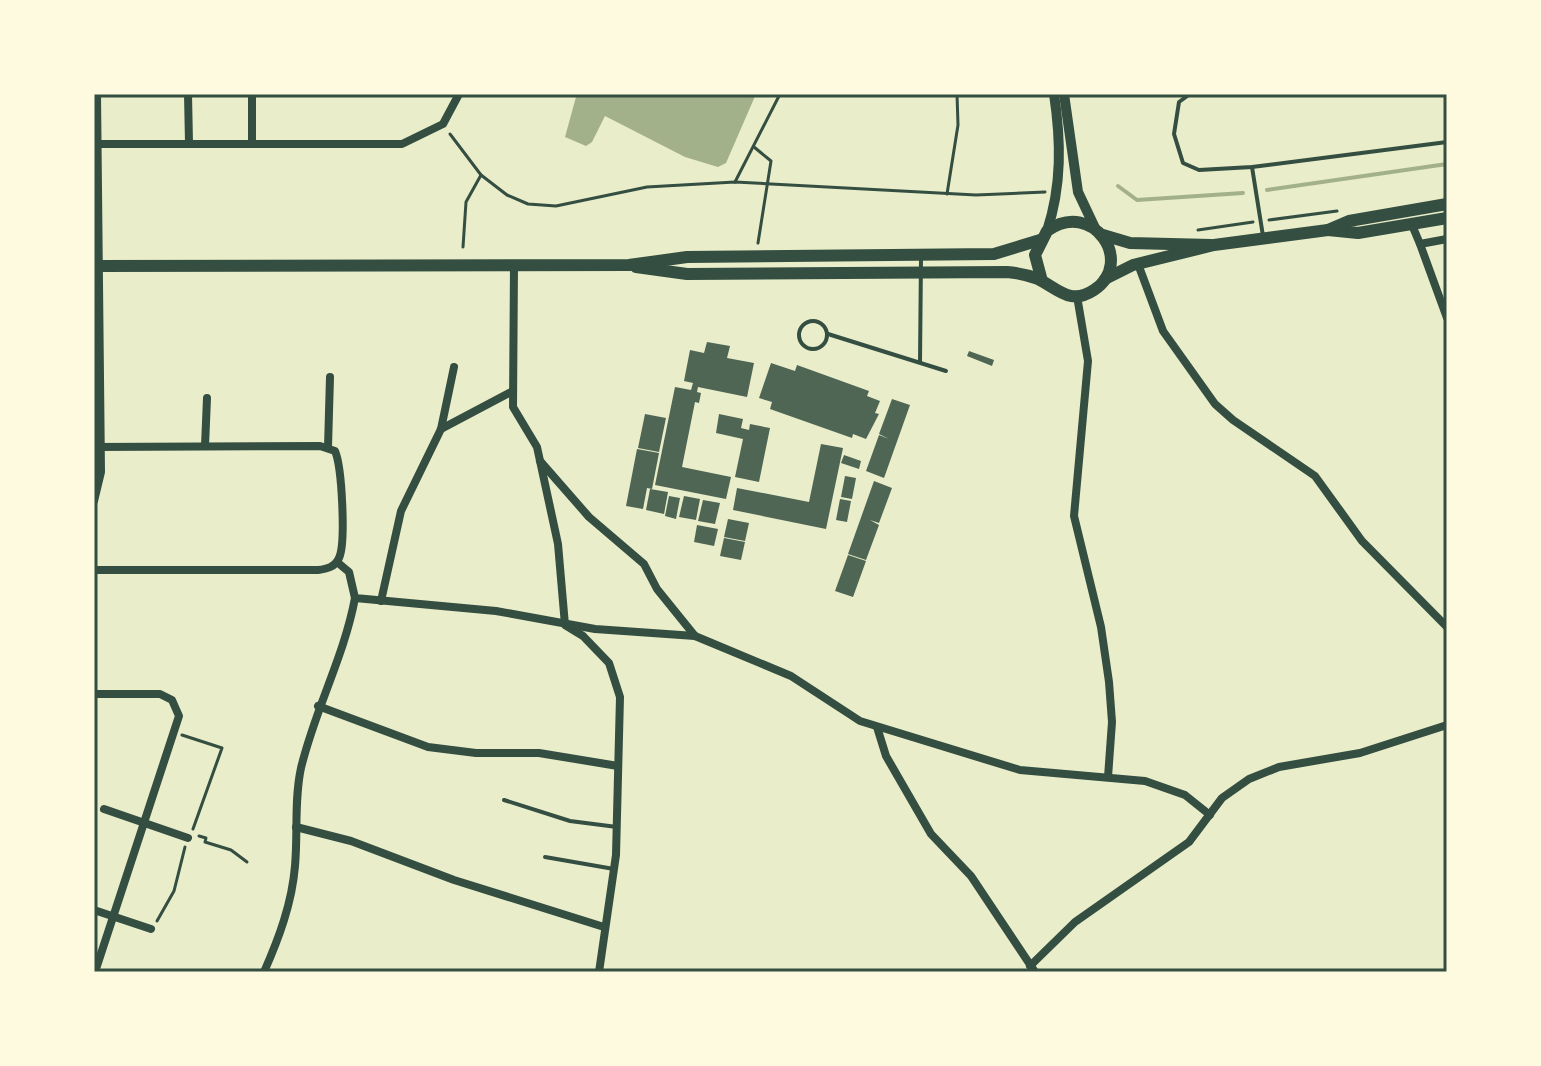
<svg xmlns="http://www.w3.org/2000/svg" width="1541" height="1066" font-family="'Golos Text',sans-serif">
  <rect width="100%" height="100%" fill="#e9edc9"/>
  <polygon fill="#a3b18a" points="569,94 756,94 726,163 718,167 685,157 605,116 592,142 586,146 565,137 576,97"/>
  <g fill="none" stroke-linecap="round" stroke-linejoin="round">
    <g stroke="#a3b18a" stroke-width="4">
      <polyline points="1118,186 1137,200 1243,193"/>
      <polyline points="1267,190 1447,164"/>
    </g>
  </g>
  <g fill="#4f6655">
    <polygon points="707,342 730,346 727,358 754,363 747,397 698,387 697,392 701,393 699,403 695,402 682,467 731,477 726,499 655,485 675,387 691,390 693,383 684,381 690,350 704,353"/>
    <polygon points="969,351 994,360 992,366 967,356"/>
    <polygon points="771,363 795,371 797,365 869,391 867,396 880,401 875,413 879,414 866,439 853,434 852,438 770,409 772,402 759,398"/>
    <polygon points="892,399 910,405 884,478 866,471 879,435 889,439 879,434"/>
    <polygon points="645,414 666,418 659,452 638,448"/>
    <polygon points="719,414 743,419 741,428 749,430 750,424 770,428 759,482 735,477 743,439 716,433"/>
    <polygon points="821,444 843,448 826,529 733,510 737,488 809,502"/>
    <polygon points="637,449 659,453 652,489 647,488 643,509 626,506"/>
    <polygon points="844,455 861,461 859,469 841,463"/>
    <polygon points="845,476 856,478 852,499 841,497"/>
    <polygon points="874,481 892,488 879,523 870,520 879,525 866,560 848,554"/>
    <polygon points="650,489 668,492 664,514 646,510"/>
    <polygon points="669,496 680,498 676,519 665,516"/>
    <polygon points="684,496 700,499 696,520 679,517"/>
    <polygon points="840,499 851,501 847,522 836,520"/>
    <polygon points="703,500 720,503 715,524 698,521"/>
    <polygon points="728,519 749,523 745,541 724,537"/>
    <polygon points="697,525 718,529 714,546 694,542"/>
    <polygon points="724,538 745,542 741,560 720,556"/>
    <polygon points="848,555 866,561 853,597 835,591"/>
  </g>
  <g fill="none" stroke-linecap="round" stroke-linejoin="round">
    <g stroke="#344e41" stroke-width="3">
      <polyline points="450,134 481,175 466,202 463,247"/>
      <polyline points="754,147 771,161 758,243"/>
      <polyline points="481,175 507,195 528,204 556,206 647,187 735,182 976,195 1045,192"/>
      <polyline points="735,182 780,94"/>
      <polyline points="947,194 958,125 957,94"/>
      <polyline points="1269,220 1337,211"/>
      <polyline points="1198,230 1253,222"/>
      <polyline points="182,735 222,748 193,829"/>
      <polyline points="199,836 206,838 205,842 231,850 247,862"/>
      <polyline points="157,921 174,891 185,847"/>
    </g>
    <g stroke="#344e41" stroke-width="4">
      <polyline points="1190,94 1179,102 1174,134 1183,163 1199,170 1252,167 1447,142"/>
      <polyline points="1226,94 1255,94"/>
      <polyline points="1252,167 1263,236"/>
      <circle cx="813" cy="335" r="14"/>
      <polyline points="828,334 946,371"/>
      <polyline points="920,362 921,257"/>
      <polyline points="504,800 570,821 617,827"/>
      <polyline points="545,857 614,869"/>
    </g>
    <g stroke="#344e41" stroke-width="8">
      <polyline points="188,94 189,143"/>
      <polyline points="252,143 252,94"/>
      <polyline points="94,144 402,144 443,124 459,94"/>
      <polyline points="1412,225 1420,244 1447,239"/>
      <polyline points="1420,244 1447,318"/>
      <polyline points="1138,264 1163,331 1215,404 1233,420 1315,476 1362,541 1447,627"/>
      <polyline points="514,265 513,407 537,447 558,544 565,625 583,636 609,663 620,697 616,855 599,972"/>
      <polyline points="1077,296 1088,361 1074,516 1101,627 1109,682 1112,722 1108,777"/>
      <polyline points="441,429 513,391"/>
      <polyline points="205,446 207,398"/>
      <path d="M94 447 320 446 335 451C342 467 346 543 339 558 335 567 327 569 318 570H94"/>
      <polyline points="328,447 330,377"/>
      <polyline points="540,461 589,517 644,564 657,589 695,636"/>
      <polyline points="94,501 101,472 97,94"/>
      <polyline points="337,562 349,572 355,598 496,611 595,629 695,636 791,676 860,721 1020,770 1145,781 1185,795 1210,815"/>
      <polyline points="381,601 401,511 441,429 454,367"/>
      <polyline points="94,694 160,694 172,700 179,716 95,972"/>
      <polyline points="318,706 428,747 476,753 539,753 618,766"/>
      <polyline points="877,727 886,756 931,834 971,876 1035,972"/>
      <polyline points="104,809 188,838"/>
      <polyline points="296,827 351,841 454,880 604,927"/>
      <polyline points="94,910 151,929"/>
      <polyline points="1030,966 1075,922 1189,842 1222,798 1249,779 1279,767 1360,753 1447,725"/>
      <path d="M264 972C279 938 292 903 295 866 298 833 294 800 301 768 315 709 344 657 355 598"/>
    </g>
    <g stroke="#344e41" stroke-width="10">
      <polyline points="1064,94 1078,192 1095,228"/>
      <path d="M1047 231C1062 185 1061 141 1054 94"/>
    </g>
    <g stroke="#344e41" stroke-width="12">
      <polyline points="1328,230 1358,233 1447,218"/>
      <polyline points="1103,235 1130,243 1211,245"/>
      <polyline points="94,266 629,265 687,257 994,254 1040,240"/>
      <path d="M636 267 687 274 1007 272C1018 273 1028 275 1038 279 1057 288 1070 306 1094 290 1136 262 1092 198 1047 231L1035 255 1042 281"/>
      <polyline points="1105,279 1133,265 1214,245 1328,230 1349,221 1447,204"/>
    </g>
  </g>
  <rect width="1541" height="1066" fill="none" stroke="#fefae0" stroke-width="192"/>
  <rect x="96" y="96" width="1349" height="874" fill="none" stroke="#344e41" stroke-width="3"/>
</svg>
